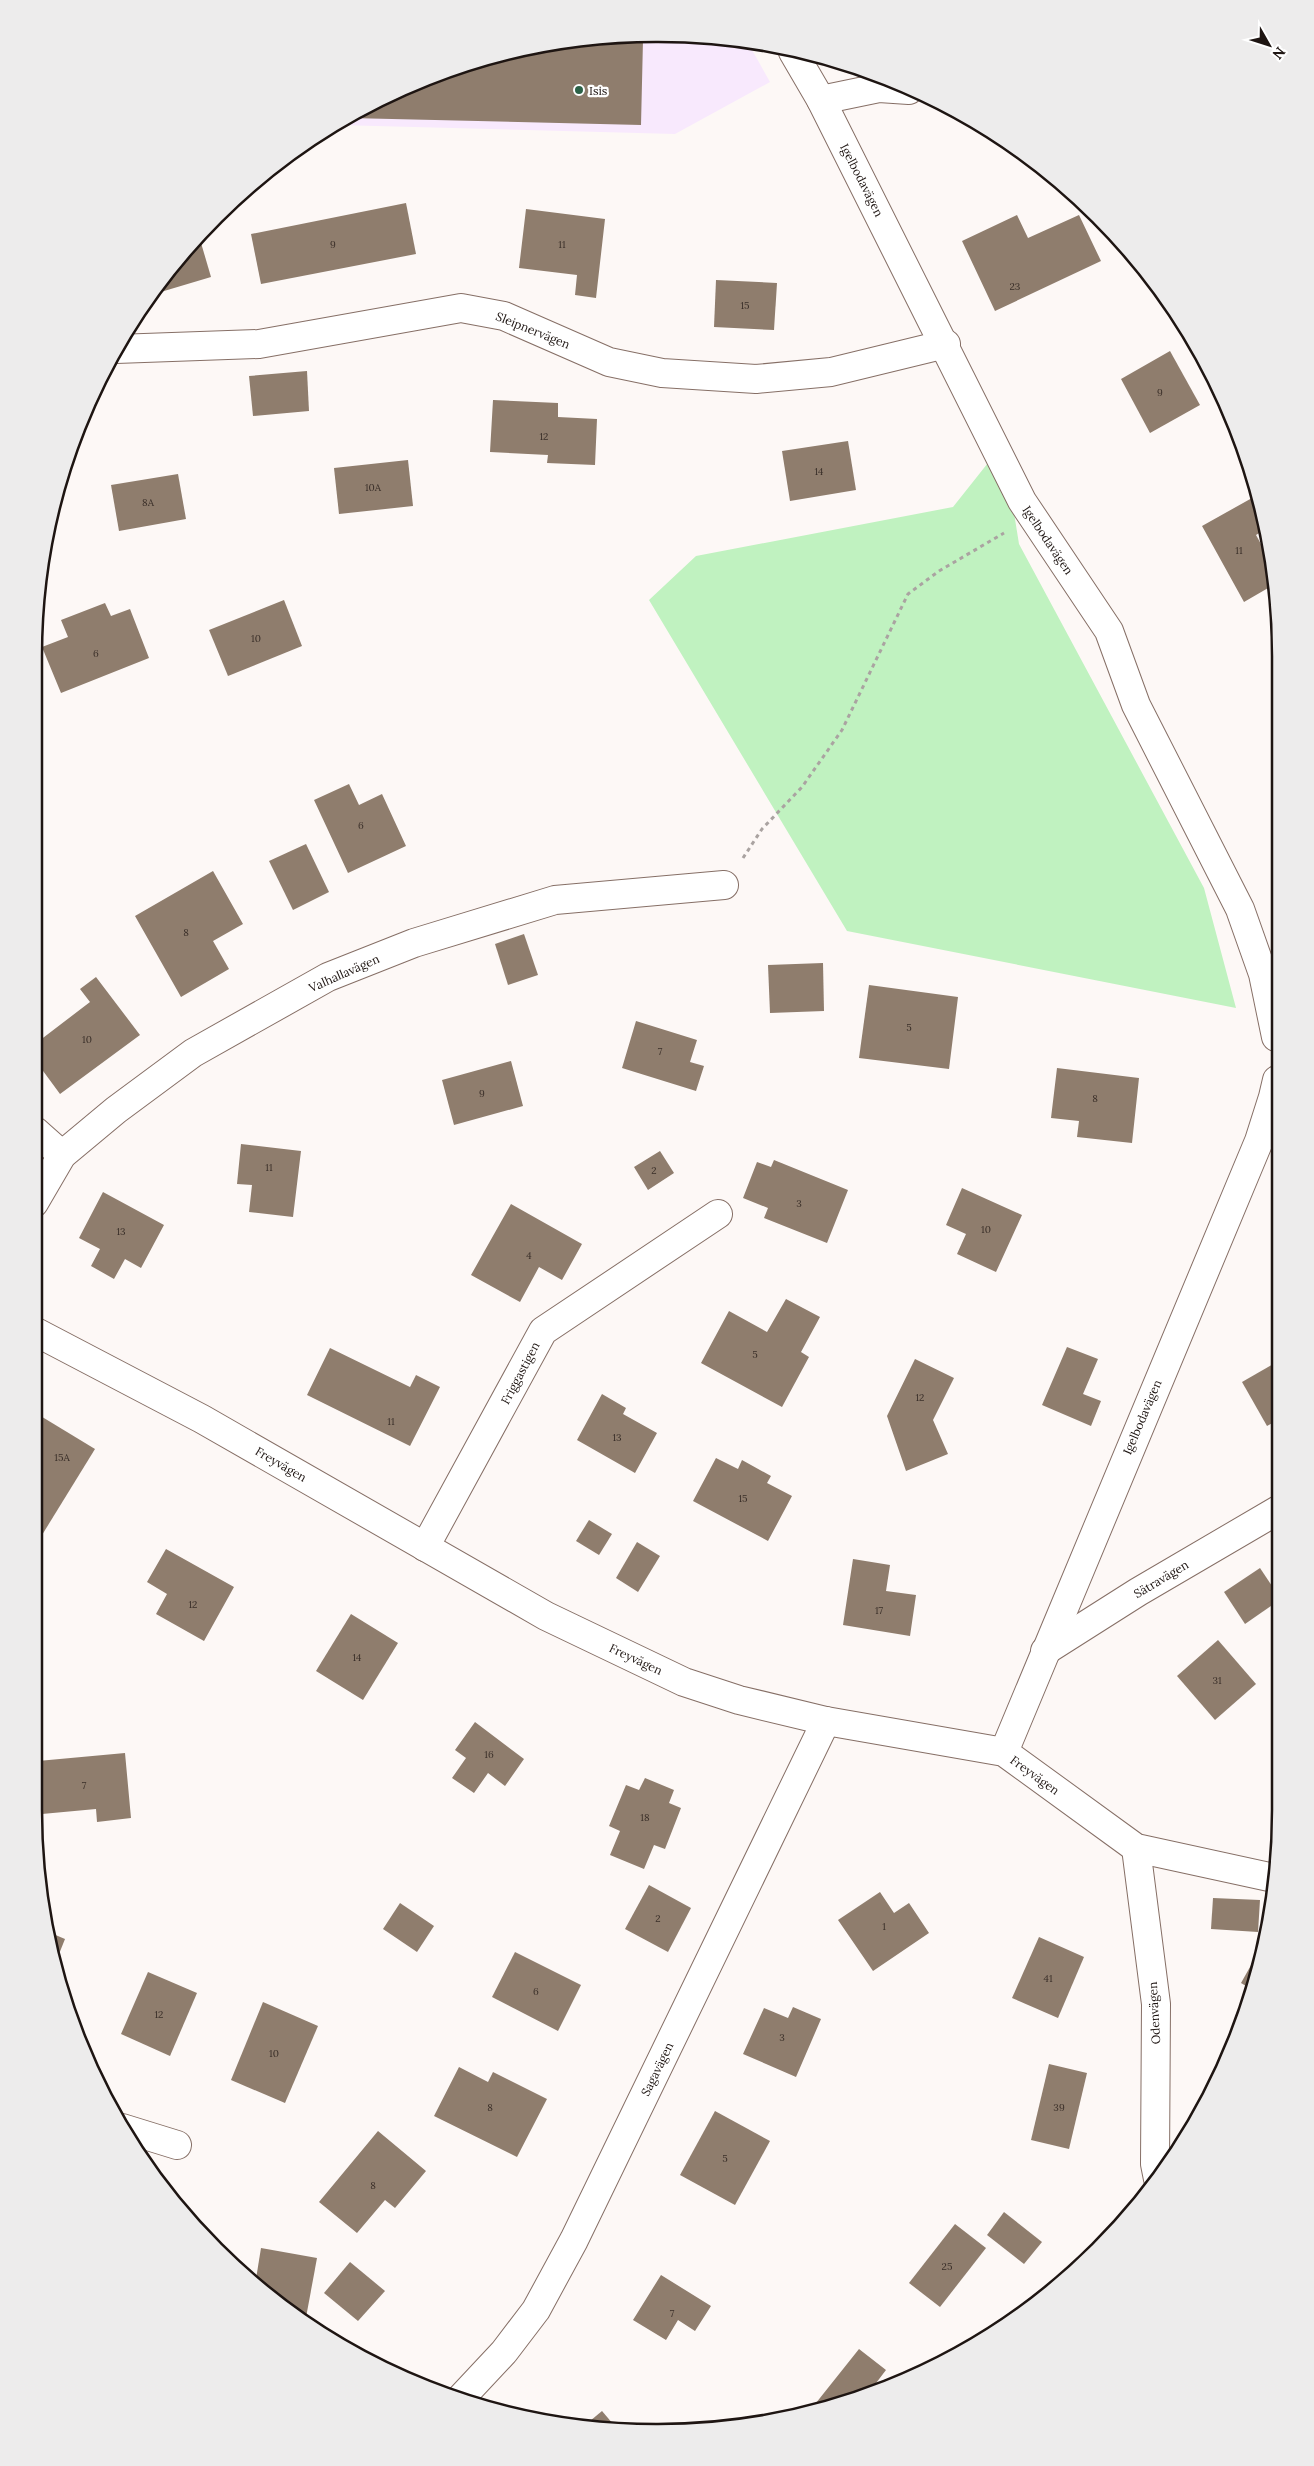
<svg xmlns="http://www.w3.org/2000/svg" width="1314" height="2466" font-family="Lora,serif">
  <rect width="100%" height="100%" fill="#fdf8f6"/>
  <polygon fill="#f8e9fd" points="616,35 747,41 770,82 675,134 337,125 381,98"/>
  <polygon fill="#c0f2c0" points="1003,444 1019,544 1204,888 1236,1008 847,931 649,600 696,556 953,507"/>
  <g fill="#8f7d6d">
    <polygon points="616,35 631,36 631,40 643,40 641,125 349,118 381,98 495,55"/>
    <polygon points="406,203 416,254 261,284 251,234"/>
    <polygon points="526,209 605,219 596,298 575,295 577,275 519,268"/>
    <polygon points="1017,215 1028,238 1079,215 1101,261 995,311 962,241"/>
    <polygon points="199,236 211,277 154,294 188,246"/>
    <polygon points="716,280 777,283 774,330 714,327"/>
    <polygon points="1170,351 1200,405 1150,433 1121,379"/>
    <polygon points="307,371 309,411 253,416 249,376"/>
    <polygon points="493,400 558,403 558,417 597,419 595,465 547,463 548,455 490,452"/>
    <polygon points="848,441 856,490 790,501 782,451"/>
    <polygon points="408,460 413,506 339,514 334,468"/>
    <polygon points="178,474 186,519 119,531 111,485"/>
    <polygon points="1252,498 1260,512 1264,530 1256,535 1272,564 1275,584 1244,602 1202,526"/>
    <polygon points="284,600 302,646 228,676 209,630"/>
    <polygon points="105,603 111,616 130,609 149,658 61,693 42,647 68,637 61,620"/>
    <polygon points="349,784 359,805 382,794 406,846 348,873 314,800"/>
    <polygon points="306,844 329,892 293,910 269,861"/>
    <polygon points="35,864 43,881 35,885"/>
    <polygon points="213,871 243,924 213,941 229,969 181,997 135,916"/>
    <polygon points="524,934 538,975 508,985 495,944"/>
    <polygon points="823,963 824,1011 770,1013 768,965"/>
    <polygon points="96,977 140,1035 60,1094 35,1060 35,1044 90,1002 80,989"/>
    <polygon points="869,985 958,997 949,1069 859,1058"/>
    <polygon points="636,1021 697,1040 690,1062 704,1066 696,1091 622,1068"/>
    <polygon points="511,1061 523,1106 454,1125 442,1080"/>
    <polygon points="1057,1068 1139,1078 1132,1143 1077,1137 1079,1121 1051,1118"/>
    <polygon points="241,1144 301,1151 293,1217 249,1212 252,1185 237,1184"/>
    <polygon points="660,1151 674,1173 648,1190 634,1167"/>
    <polygon points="774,1160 848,1190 827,1243 764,1218 768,1208 743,1198 757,1162 771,1167"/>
    <polygon points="962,1188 1022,1215 996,1272 957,1254 966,1234 946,1225"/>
    <polygon points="103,1192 164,1225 141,1268 125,1259 114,1279 91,1266 100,1249 79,1238"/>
    <polygon points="511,1204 582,1244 562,1280 539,1267 520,1302 471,1275"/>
    <polygon points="786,1299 820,1317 801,1352 809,1357 782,1407 701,1363 729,1311 767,1332"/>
    <polygon points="1067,1347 1098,1359 1083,1394 1101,1401 1091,1426 1042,1405"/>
    <polygon points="330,1348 410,1387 416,1375 440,1387 410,1446 307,1395"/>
    <polygon points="915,1359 954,1378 933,1420 948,1454 906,1471 887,1416"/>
    <polygon points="1277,1362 1278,1420 1267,1426 1242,1382"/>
    <polygon points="602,1394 626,1408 623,1414 657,1433 635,1473 577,1440"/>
    <polygon points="34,1412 95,1449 34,1548"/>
    <polygon points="716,1458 738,1469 742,1460 771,1476 767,1483 792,1496 768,1541 693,1501"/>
    <polygon points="589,1520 612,1534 599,1555 576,1541"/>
    <polygon points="637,1542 660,1556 638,1592 616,1578"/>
    <polygon points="166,1549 234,1587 204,1641 156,1614 167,1594 147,1582"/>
    <polygon points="853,1559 890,1565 886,1591 916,1595 910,1636 843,1625"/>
    <polygon points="1260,1568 1278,1595 1278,1601 1245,1624 1224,1592"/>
    <polygon points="351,1614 398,1643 363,1700 316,1671"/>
    <polygon points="1218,1640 1256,1684 1215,1720 1177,1676"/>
    <polygon points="475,1722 524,1759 505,1786 488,1773 474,1793 452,1778 466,1758 455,1750"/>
    <polygon points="125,1753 131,1818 97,1822 96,1809 42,1814 38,1761"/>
    <polygon points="645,1778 674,1790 669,1803 681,1808 665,1849 654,1845 644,1869 610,1855 620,1831 609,1826 626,1785 639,1790"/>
    <polygon points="649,1885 691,1908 668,1952 625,1929"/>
    <polygon points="880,1892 894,1913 909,1903 929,1933 873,1971 838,1920"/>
    <polygon points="1213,1898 1260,1900 1258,1932 1211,1929"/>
    <polygon points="400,1903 434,1926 417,1952 383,1929"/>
    <polygon points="46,1931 65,1939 55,1964"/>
    <polygon points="1039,1937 1084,1957 1058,2018 1012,1998"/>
    <polygon points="1259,1951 1262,1953 1259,1971 1251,1989 1241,1983"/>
    <polygon points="515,1952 581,1985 558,2031 492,1997"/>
    <polygon points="148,1972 197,1993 170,2056 121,2034"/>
    <polygon points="263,2002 318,2026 285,2103 231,2080"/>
    <polygon points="793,2007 821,2019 796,2077 743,2054 764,2008 788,2018"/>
    <polygon points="1049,2064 1087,2073 1069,2149 1031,2140"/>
    <polygon points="459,2067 488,2082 493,2072 547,2099 517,2157 434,2116"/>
    <polygon points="715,2111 770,2141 735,2205 680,2175"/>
    <polygon points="378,2131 426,2171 395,2208 385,2200 357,2233 319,2202"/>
    <polygon points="1004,2212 1042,2242 1024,2264 987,2235"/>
    <polygon points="955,2224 986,2248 940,2307 909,2283"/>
    <polygon points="261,2248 317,2258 305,2323 255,2285"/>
    <polygon points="350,2262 385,2291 358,2321 324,2293"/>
    <polygon points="661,2275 711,2306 695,2331 678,2320 666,2340 633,2320"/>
    <polygon points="859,2349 886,2370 870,2391 872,2393 808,2413"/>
    <polygon points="602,2411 619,2431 584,2426"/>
  </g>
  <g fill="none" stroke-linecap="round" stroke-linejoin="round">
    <g stroke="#866f66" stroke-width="30">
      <g id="street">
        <polyline points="793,52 821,100 1022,501 1109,631 1136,705 1240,909 1263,974 1276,1037"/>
        <polyline points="821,100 879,88 909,90"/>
        <polyline points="116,349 259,344 461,308 504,316 609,362 662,373 756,379 831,372 946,344"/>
        <polyline points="35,1131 62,1155"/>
        <polyline points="34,1203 62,1155 116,1110 193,1053 328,977 414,943 555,900 724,885"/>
        <polyline points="34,1331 202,1419 546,1616 684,1682 739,1700 826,1721 1004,1752 1136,1848 1274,1878"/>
        <polyline points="425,1547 543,1331 718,1214"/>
        <polyline points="1045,1651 1138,1592 1278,1510"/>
        <polyline points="1004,1752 1259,1141 1273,1097 1277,1080"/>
        <polyline points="1136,1848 1156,2004 1155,2164 1158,2179"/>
        <polyline points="122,2128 177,2145"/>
        <polyline points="460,2399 504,2352 536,2310 574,2240 826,1721"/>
      </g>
    </g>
    <polyline stroke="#aaa3a1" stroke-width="3" stroke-dasharray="4 4" stroke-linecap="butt" points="743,858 762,829 802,787 842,730 908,594 939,571 1004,533"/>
    <use href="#street" stroke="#fff" stroke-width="28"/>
  </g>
  <circle fill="#2c6248" stroke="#fff" stroke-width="2" cx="579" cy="90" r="5"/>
  <g text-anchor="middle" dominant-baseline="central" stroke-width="4.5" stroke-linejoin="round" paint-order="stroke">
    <g font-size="10" fill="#3a2f29">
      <text x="333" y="244">9</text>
      <text x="562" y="244">11</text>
      <text x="1015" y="286">23</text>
      <text x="745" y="305">15</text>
      <text x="1160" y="392">9</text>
      <text x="544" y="436">12</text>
      <text x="819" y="471">14</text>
      <text x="373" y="487">10A</text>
      <text x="148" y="502">8A</text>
      <text x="1239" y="550">11</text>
      <text x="256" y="638">10</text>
      <text x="96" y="653">6</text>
      <text x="361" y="825">6</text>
      <text x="186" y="932">8</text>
      <text x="909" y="1027">5</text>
      <text x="87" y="1039">10</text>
      <text x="660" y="1051">7</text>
      <text x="482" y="1093">9</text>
      <text x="1095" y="1098">8</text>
      <text x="269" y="1167">11</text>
      <text x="654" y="1170">2</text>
      <text x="799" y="1203">3</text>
      <text x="986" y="1229">10</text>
      <text x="121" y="1231">13</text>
      <text x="529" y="1255">4</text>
      <text x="755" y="1354">5</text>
      <text x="920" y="1397">12</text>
      <text x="391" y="1421">11</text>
      <text x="617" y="1437">13</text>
      <text x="62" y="1457">15A</text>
      <text x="743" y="1498">15</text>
      <text x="193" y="1604">12</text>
      <text x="879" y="1610">17</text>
      <text x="357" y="1657">14</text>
      <text x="1217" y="1680">31</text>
      <text x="489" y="1754">16</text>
      <text x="84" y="1785">7</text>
      <text x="645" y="1817">18</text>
      <text x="658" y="1918">2</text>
      <text x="884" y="1926">1</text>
      <text x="1048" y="1978">41</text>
      <text x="536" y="1991">6</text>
      <text x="159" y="2014">12</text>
      <text x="782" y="2037">3</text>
      <text x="274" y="2053">10</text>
      <text x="490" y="2107">8</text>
      <text x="1059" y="2107">39</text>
      <text x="725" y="2158">5</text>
      <text x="373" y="2185">8</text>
      <text x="947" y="2266">25</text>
      <text x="672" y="2313">7</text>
    </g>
    <g font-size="12" fill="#1e1512" stroke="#fff" text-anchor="start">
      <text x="589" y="90">Isis</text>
    </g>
    <g font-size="12" fill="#1e1512" stroke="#fff">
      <text transform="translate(862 180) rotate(63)">Igelbodavägen</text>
      <text transform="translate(533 330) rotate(22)">Sleipnervägen</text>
      <text transform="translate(1048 540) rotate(56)">Igelbodavägen</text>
      <text transform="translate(344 973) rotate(-24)">Valhallavägen</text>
      <text transform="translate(520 1373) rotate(-62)">Friggastigen</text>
      <text transform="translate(1142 1417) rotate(-67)">Igelbodavägen</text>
      <text transform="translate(281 1464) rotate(30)">Freyvägen</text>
      <text transform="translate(1161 1579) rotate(-31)">Sätravägen</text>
      <text transform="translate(636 1659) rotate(25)">Freyvägen</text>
      <text transform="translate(1035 1775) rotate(36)">Freyvägen</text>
      <text transform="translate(1154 2013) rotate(-93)">Odenvägen</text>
      <text transform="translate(657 2069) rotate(-64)">Sagavägen</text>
    </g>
  </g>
  <path d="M0 0H1314V2466H0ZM656 42H658A614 614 0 0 1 1272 656V1810A614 614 0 0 1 658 2424H656A614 614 0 0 1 42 1810V656A614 614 0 0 1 656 42Z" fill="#edecec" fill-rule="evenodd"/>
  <path fill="none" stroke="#1e1512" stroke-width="2.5" d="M656 42H658A614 614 0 0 1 1272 656V1810A614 614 0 0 1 658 2424H656A614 614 0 0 1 42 1810V656A614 614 0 0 1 656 42Z"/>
  <g transform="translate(1269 45) rotate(129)" stroke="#ffffff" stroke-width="4" paint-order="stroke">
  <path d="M0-4L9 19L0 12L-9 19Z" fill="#1e1512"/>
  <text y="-8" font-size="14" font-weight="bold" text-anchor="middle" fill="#1e1512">N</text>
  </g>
</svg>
